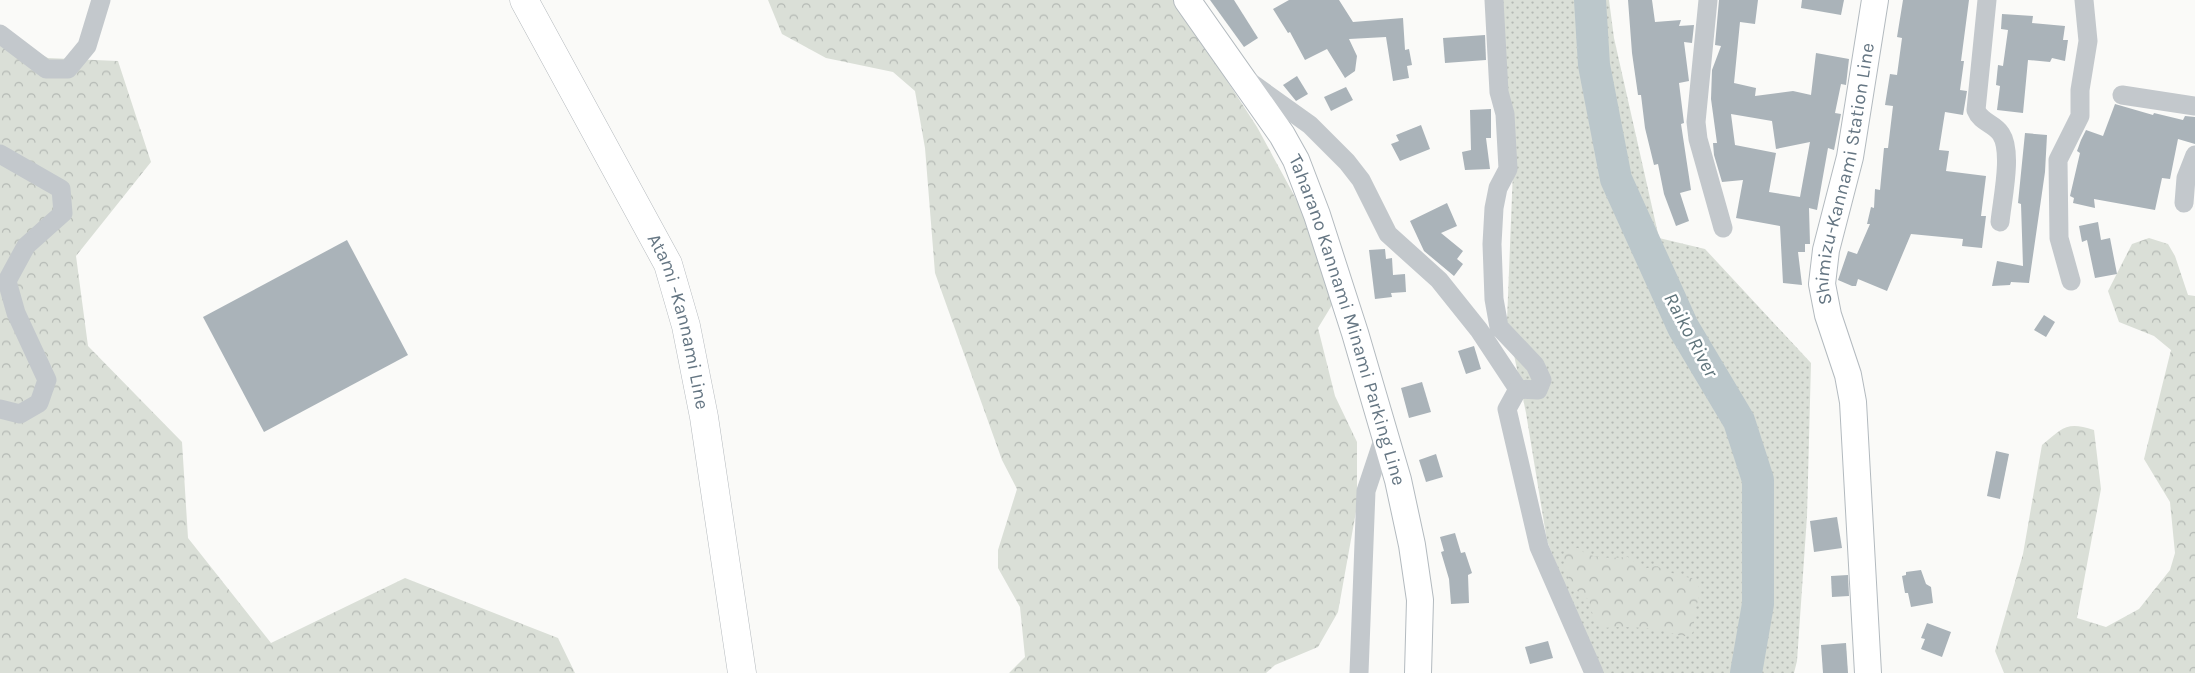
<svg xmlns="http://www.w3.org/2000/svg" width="2195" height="673" font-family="Karla,sans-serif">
  <defs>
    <pattern id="grass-dots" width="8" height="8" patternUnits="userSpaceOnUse" patternTransform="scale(1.25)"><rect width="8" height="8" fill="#dadfd7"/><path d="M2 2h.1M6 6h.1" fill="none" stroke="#b4b9b4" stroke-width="1.8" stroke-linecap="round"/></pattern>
    <pattern id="forest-crowns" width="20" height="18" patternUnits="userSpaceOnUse" patternTransform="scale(1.25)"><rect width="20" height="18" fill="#dadfd7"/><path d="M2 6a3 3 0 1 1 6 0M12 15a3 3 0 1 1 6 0" fill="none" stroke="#b4b9b4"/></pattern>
  </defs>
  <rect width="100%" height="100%" fill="#fafaf8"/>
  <polygon fill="url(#grass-dots)" points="1495,0 1609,0 1614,38 1659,238 1705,249 1811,363 1807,516 1797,661 1794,673 1599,673 1547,541 1526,413 1507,321 1514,145"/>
  <g fill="url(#forest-crowns)">
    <polygon points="768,0 1175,0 1257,127 1307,219 1332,305 1318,328 1335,396 1357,442 1357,506 1338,612 1318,647 1275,665 1266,673 1009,673 1025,657 1020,607 998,568 998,550 1017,489 1002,460 935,273 925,148 915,91 893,72 826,58 782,34"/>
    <polygon points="0,33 48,58 118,61 151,162 76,256 88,346 182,442 188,538 271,643 405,578 558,638 575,673 0,673"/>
    <path d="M2149 238 2168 244 2175 256 2188 295 2195 296V673H2004L1995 651 2023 554 2042 445C2063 428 2066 421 2094 430L2101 489 2077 618 2106 627 2139 609 2170 570 2175 553 2170 502 2144 459 2171 350 2154 336 2119 322 2108 291 2132 244Z"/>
    <path d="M1578 548C1591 560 1612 558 1628 557L1643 569 1656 566 1679 576 1692 578 1701 590 1693 618 1695 629 1690 636C1679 637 1671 632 1659 630 1641 627 1621 626 1603 628L1593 616 1589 600 1571 586 1564 564V556L1568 550Z"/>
  </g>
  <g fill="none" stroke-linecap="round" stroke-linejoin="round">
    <polyline stroke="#bbc7cb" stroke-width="32" points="1590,0 1594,65 1616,179 1683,327 1739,421 1758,480 1758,604 1746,673"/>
  </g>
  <g fill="#aab3b9" fill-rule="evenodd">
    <polygon points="1210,0 1234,0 1258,38 1244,47"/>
    <polygon points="1289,0 1339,0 1353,22 1403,18 1405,50 1409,49 1412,65 1407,66 1409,78 1393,81 1386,37 1349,39 1357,56 1355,71 1345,78 1327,49 1305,60 1290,32 1288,33 1273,9"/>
    <polygon points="1628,0 1652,0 1655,22 1681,20 1679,26 1694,25 1692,43 1684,42 1689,81 1679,83 1684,123 1681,124 1691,190 1680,193 1689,221 1676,226 1664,194 1658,164 1654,165 1645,128 1641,95 1638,95 1632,53"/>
    <path d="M1719 0H1758L1755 24 1740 22 1734 83 1756 88 1755 96 1793 91 1811 95 1816 53 1849 59 1846 85 1841 84 1835 113 1841 114 1834 150 1828 148 1817 210 1809 208 1810 244H1805V252H1798L1802 285 1783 283 1780 226 1736 218 1743 180 1722 182 1714 155 1713 143H1717L1711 99 1712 70 1721 46 1715 45ZM1731 114 1772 121 1776 149 1810 142 1800 197 1769 192 1776 153 1735 145Z"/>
    <polygon points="1802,0 1844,0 1841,15 1801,8"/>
    <polygon points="1903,0 1969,0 1961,61 1964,61 1960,90 1967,91 1963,115 1945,112 1939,150 1949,151 1946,171 1986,176 1981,216 1986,216 1982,248 1962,246 1963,239 1911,234 1887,291 1858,279 1856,286 1852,286 1838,280 1848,251 1857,254 1870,224 1867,224 1871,207 1874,208 1875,189 1880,190 1884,148 1888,148 1893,106 1885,105 1890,74 1897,75 1902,38 1897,37"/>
    <polygon points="2002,14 2033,16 2032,23 2065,26 2063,40 2068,40 2065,61 2052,58 2050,62 2028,60 2023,113 1997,110 2000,86 1996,85 1998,65 2003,66 2008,30 2001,29"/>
    <polygon points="1485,35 1486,60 1445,63 1443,38"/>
    <polygon points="1297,76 1308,94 1296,101 1283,85"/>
    <polygon points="1346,87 1353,100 1331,111 1324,97"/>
    <polygon points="2115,104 2153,115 2154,113 2183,120 2185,116 2195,117 2195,144 2178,139 2170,179 2162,178 2155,210 2094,199 2095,208 2073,203 2074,198 2070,196 2080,153 2077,151 2081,140 2086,130 2103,136"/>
    <polygon points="1491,109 1491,138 1486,138 1490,169 1465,170 1462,152 1471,150 1470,110"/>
    <polygon points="1421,125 1430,149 1400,161 1391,144 1399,141 1396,135"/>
    <polygon points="2025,133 2047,135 2045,172 2029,283 2011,282 2010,285 1992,286 1997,261 2023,266 2021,204 2018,203"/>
    <polygon points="1447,203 1457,226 1441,233 1463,251 1457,259 1463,264 1454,276 1424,251 1410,221"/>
    <polygon points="2098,222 2101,240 2110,238 2117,274 2095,278 2087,240 2082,242 2079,226"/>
    <polygon points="347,240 408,355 264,432 203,317"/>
    <polygon points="1385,249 1386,259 1392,258 1393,275 1405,274 1406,292 1391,293 1392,297 1375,299 1369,250"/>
    <polygon points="2044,315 2055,322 2046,337 2034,330"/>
    <polygon points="1474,346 1481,369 1466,374 1458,351"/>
    <polygon points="1422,382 1431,412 1409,418 1401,388"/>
    <polygon points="1996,451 2009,454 2000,499 1987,496"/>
    <polygon points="1436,454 1443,477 1426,482 1419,460"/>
    <polygon points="1837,517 1842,548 1814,552 1810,521"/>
    <polygon points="1455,533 1461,553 1465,552 1472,573 1468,575 1469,603 1451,604 1449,579 1441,552 1444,551 1440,537"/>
    <polygon points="1921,570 1926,584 1931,587 1933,603 1911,607 1908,593 1905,593 1902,576 1906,575 1906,572"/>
    <polygon points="1848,575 1849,596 1832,597 1831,576"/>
    <polygon points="1927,623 1951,632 1942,657 1921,649 1925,639 1921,638"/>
    <polygon points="1548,641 1553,658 1530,664 1525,647"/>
    <polygon points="1846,643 1848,673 1823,673 1821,645"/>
  </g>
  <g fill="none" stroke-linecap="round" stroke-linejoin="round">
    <g stroke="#b3babf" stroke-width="28">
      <g id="secondary">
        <path id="s1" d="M1187 0 1282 135 1296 160 1317 215 1355 333 1398 480 1412 545 1420 600 1418 673"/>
        <path id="s2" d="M1868 673 1853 402 1848 375 1828 315 1822 284 1826 250 1850 157 1875 0"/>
      </g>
    </g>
    <g stroke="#b5babe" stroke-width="29">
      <g id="primary">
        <path id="s3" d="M524 0 668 264 686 326 704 417 742 673"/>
      </g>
    </g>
    <g stroke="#c3c8cc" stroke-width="19">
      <polyline points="1708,0 1696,122 1698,139 1723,228"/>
      <path d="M1987 0 1976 110C1981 123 1994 123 2001 134 2013 152 2002 200 2000 222"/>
      <polyline points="0,34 46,69 68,69 87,46 101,0"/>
      <polyline points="1250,82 1310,125 1347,162 1361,180 1388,234 1439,280 1479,330 1518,389 1538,390 1542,380 1535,365 1499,327 1494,299 1492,244 1494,208 1498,188 1508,169 1505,114 1499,92 1494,0"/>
      <polyline points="2122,95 2195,106"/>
      <polyline points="0,154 61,189 63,213 26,246 7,281 16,313 47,380 39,403 20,414 0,409"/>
      <polyline points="2184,203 2186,178 2195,155"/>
      <polyline points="2071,281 2059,238 2058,160 2080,116 2080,90 2088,41 2084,0"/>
      <polyline points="1518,389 1507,409 1539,547 1594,673"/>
      <polyline points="1359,673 1366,491 1385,434"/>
    </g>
    <use href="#secondary" stroke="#fff" stroke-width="26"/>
    <use href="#primary" stroke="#fff" stroke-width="28"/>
  </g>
  <g text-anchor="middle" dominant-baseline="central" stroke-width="5" stroke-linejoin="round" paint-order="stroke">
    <g font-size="19" fill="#657683" stroke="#fff">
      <text stroke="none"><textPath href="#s2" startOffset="506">Shimizu-Kannami Station Line</textPath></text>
      <text stroke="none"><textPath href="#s1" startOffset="362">Taharano Kannami Minami Parking Line</textPath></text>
      <text stroke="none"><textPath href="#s3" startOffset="359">Atami -Kannami Line</textPath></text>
    </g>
    <g font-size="20" font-style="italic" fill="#60757c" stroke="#fff">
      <text transform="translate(1691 335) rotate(62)">Raiko River</text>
    </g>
  </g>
</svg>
